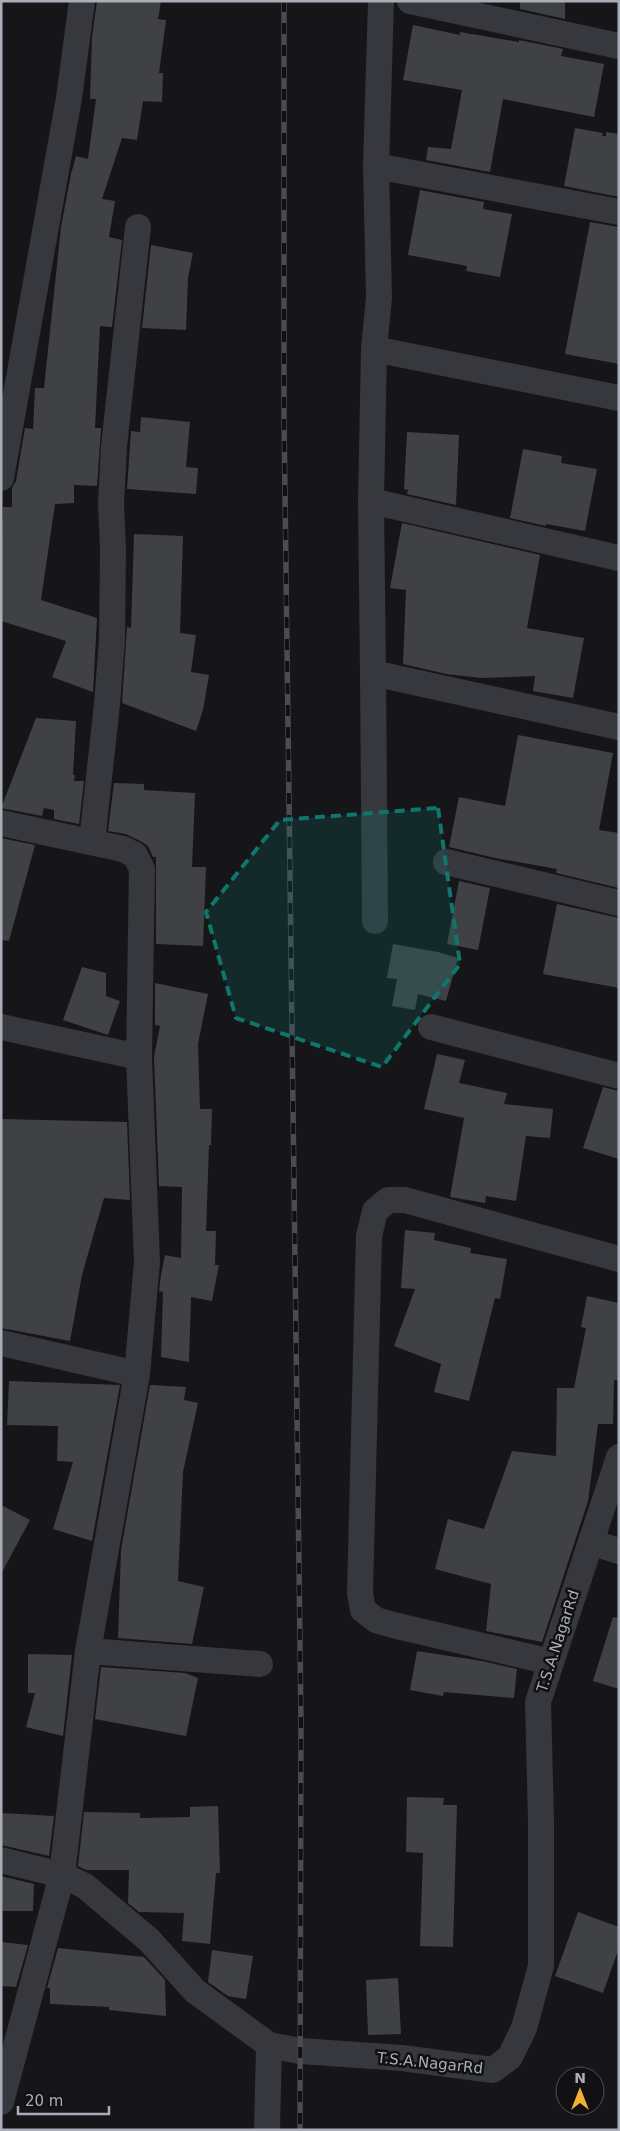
<svg xmlns="http://www.w3.org/2000/svg" width="620" height="2131" font-family="'DejaVu Sans',sans-serif">
  <rect width="100%" height="100%" fill="#161618"/>
  <g fill="#404145">
    <polygon points="97,1 161,1 158,19 166,20 159,73 163,73 162,102 143,101 137,140 122,138 102,199 115,201 109,237 122,240 112,327 100,326 95,428 101,428 97,486 74,485 74,503 55,504 41,600 97,618 93,692 52,677 66,641 1,621 1,556 3,507 12,507 12,488 16,481 25,428 33,429 35,388 44,388 61,227 71,174 76,156 88,159 96,99 90,99 92,37"/>
    <polygon points="520,1 565,1 565,19 520,9"/>
    <polygon points="413,25 460,35 460,32 519,42 519,40 563,49 561,56 604,64 594,117 503,99 490,172 426,160 428,147 451,149 462,90 403,80"/>
    <polygon points="575,128 603,133 602,136 606,136 606,132 619,134 619,197 564,186"/>
    <polygon points="420,190 484,202 483,209 512,214 500,277 466,271 467,266 408,255"/>
    <polygon points="590,222 619,227 619,364 565,354"/>
    <polygon points="151,245 193,253 188,278 186,330 142,328"/>
    <polygon points="141,417 190,422 186,467 198,468 196,494 127,489 131,431 140,432"/>
    <polygon points="407,432 459,435 456,505 407,494 408,490 404,489"/>
    <polygon points="523,449 562,456 561,463 597,469 585,531 546,524 546,526 510,518"/>
    <polygon points="402,523 540,555 527,628 584,638 573,698 533,691 535,676 481,678 446,674 403,664 406,590 390,588"/>
    <polygon points="134,534 183,536 180,633 196,635 191,672 209,675 203,710 196,731 122,703 127,627 131,628"/>
    <polygon points="36,718 76,721 73,775 75,775 74,781 84,781 79,824 54,819 54,810 44,808 42,816 1,808"/>
    <polygon points="518,735 613,753 599,830 619,833 619,888 556,873 557,869 495,858 449,847 459,797 505,806"/>
    <polygon points="114,783 144,784 144,790 195,793 192,867 206,867 203,946 156,944 156,857 153,857 148,846 142,842 126,834 108,831"/>
    <polygon points="1,838 35,845 9,941 1,940"/>
    <polygon points="459,881 490,888 478,950 447,944"/>
    <polygon points="557,904 619,918 619,988 543,974"/>
    <polygon points="393,944 438,952 458,958 446,1001 418,994 415,1010 392,1006 397,979 387,978"/>
    <polygon points="82,967 106,973 106,996 120,1001 108,1035 63,1020"/>
    <polygon points="155,983 208,994 198,1044 200,1109 212,1109 211,1145 209,1145 206,1231 216,1231 215,1265 219,1265 212,1301 191,1297 189,1362 161,1357 163,1292 159,1291 161,1275 165,1255 181,1258 182,1187 159,1186 154,1057 160,1026 155,1025"/>
    <polygon points="437,1054 465,1060 459,1083 507,1093 504,1104 553,1109 550,1138 526,1136 516,1201 486,1196 485,1203 450,1197 464,1118 424,1109"/>
    <polygon points="603,1087 619,1091 619,1159 583,1148"/>
    <polygon points="1,1119 127,1122 130,1200 104,1198 82,1275 70,1341 1,1328"/>
    <polygon points="405,1230 435,1233 434,1240 471,1248 470,1253 507,1259 500,1299 495,1298 469,1401 434,1392 441,1364 394,1346 415,1289 401,1288"/>
    <polygon points="587,1296 619,1303 619,1381 614,1380 613,1424 598,1424 588,1501 542,1642 486,1631 491,1584 435,1569 448,1519 484,1529 512,1451 556,1456 557,1388 574,1388 586,1328 581,1327"/>
    <polygon points="9,1381 120,1385 92,1541 53,1529 73,1462 57,1461 58,1426 7,1425"/>
    <polygon points="150,1385 186,1387 184,1400 198,1403 183,1472 178,1581 204,1587 192,1644 118,1638 121,1550"/>
    <polygon points="1,1505 30,1520 1,1574"/>
    <polygon points="613,1617 619,1618 619,1689 593,1681"/>
    <polygon points="417,1651 482,1661 517,1669 514,1698 444,1692 443,1696 410,1690"/>
    <polygon points="28,1654 72,1655 63,1736 26,1727 35,1693 28,1693"/>
    <polygon points="101,1667 185,1673 198,1678 186,1736 95,1719"/>
    <polygon points="407,1797 444,1798 443,1805 457,1805 453,1947 420,1946 423,1853 406,1852"/>
    <polygon points="218,1806 220,1873 216,1873 210,1944 182,1941 184,1913 139,1912 128,1903 129,1870 86,1870 78,1866 84,1812 140,1813 140,1818 190,1817 190,1807"/>
    <polygon points="1,1813 54,1816 49,1856 1,1845"/>
    <polygon points="1,1876 34,1884 33,1911 1,1911"/>
    <polygon points="578,1912 619,1927 619,1948 603,1993 555,1976"/>
    <polygon points="1,1942 28,1945 16,1987 1,1986"/>
    <polygon points="58,1948 144,1957 165,1980 166,2016 109,2010 109,2007 50,2004 50,1988 47,1988"/>
    <polygon points="212,1950 253,1956 246,1999 228,1996 208,1982"/>
    <polygon points="398,1978 401,2034 368,2035 366,1980"/>
  </g>
  <g fill="none" stroke-linecap="round" stroke-linejoin="round">
    <g stroke="#37383d" stroke-width="26">
      <polyline points="381,1 376,166 379,298 374,349 619,398"/>
      <polyline points="410,1 619,46"/>
      <polyline points="376,166 619,212"/>
      <polyline points="374,349 371,501 619,558"/>
      <polyline points="1,478 69,98 82,1"/>
      <polyline points="371,501 373,673 619,727"/>
      <polyline points="373,673 375,921"/>
      <polyline points="1,823 123,849 135,855 142,869 139,1057 147,1262 137,1374 88,1651 62,1875 1,2102"/>
      <polyline points="92,842 107,704 112,640 113,550 111,504 114,446 138,227"/>
      <polyline points="446,862 619,903"/>
      <polyline points="1,1027 139,1057"/>
      <polyline points="431,1027 619,1076"/>
      <polyline points="1,1343 137,1374"/>
      <polyline points="591,1542 619,1551"/>
      <polyline points="88,1651 260,1664"/>
      <polyline points="551,1662 393,1625 376,1620 363,1610 360,1593 369,1236 375,1211 388,1200 405,1200 619,1259"/>
      <polyline points="1,1860 62,1875 85,1886 149,1940 195,1991 269,2045 300,2051 402,2058 493,2070 510,2057 524,2028 541,1966 541,1820 538,1702 619,1457"/>
      <polyline points="267,2130 269,2045"/>
    </g>
    <g stroke="#4a4c52" stroke-width="5.5">
      <polyline id="rail" points="284,1 284,417 301,1720 300,2130"/>
    </g>
    <use href="#rail" stroke="#111113" stroke-width="4" stroke-dasharray="11" stroke-linecap="butt"/>
  </g>
  <path fill="#0f766e" fill-opacity="0.2" stroke="#0f766e" stroke-width="4" stroke-dasharray="10 6" stroke-linejoin="round" d="M438 808 460 964 382 1067 236 1018 206 912 280 820Z"/>
  <g text-anchor="middle" dominant-baseline="central" stroke-width="5" stroke-linejoin="round" paint-order="stroke">
    <g font-size="15" fill="#a8adb8" stroke="#111113">
      <text transform="translate(558 1641) rotate(-72)">T.S.A.NagarRd</text>
      <text transform="translate(430 2063) rotate(6)">T.S.A.NagarRd</text>
    </g>
  </g>
  <rect width="620" height="2131" fill="none" stroke="#a8adb8" stroke-width="5"/>
  <g transform="translate(580 2091)"><circle r="24" fill="#111113" stroke="#4d4f55"/>
  <path d="M0-4L9 19L0 12L-9 19Z" fill="#f2b134"/>
  <text y="-8" font-size="14" font-weight="bold" text-anchor="middle" fill="#a8adb8">N</text>
  </g>
  <path d="M18 2106v8h91v-8" fill="none" stroke="#a8adb8" stroke-width="2.5"/>
  <text x="25" y="2106" font-size="15" fill="#a8adb8" stroke="#111113" stroke-width="4" paint-order="stroke">20 m</text>
</svg>
